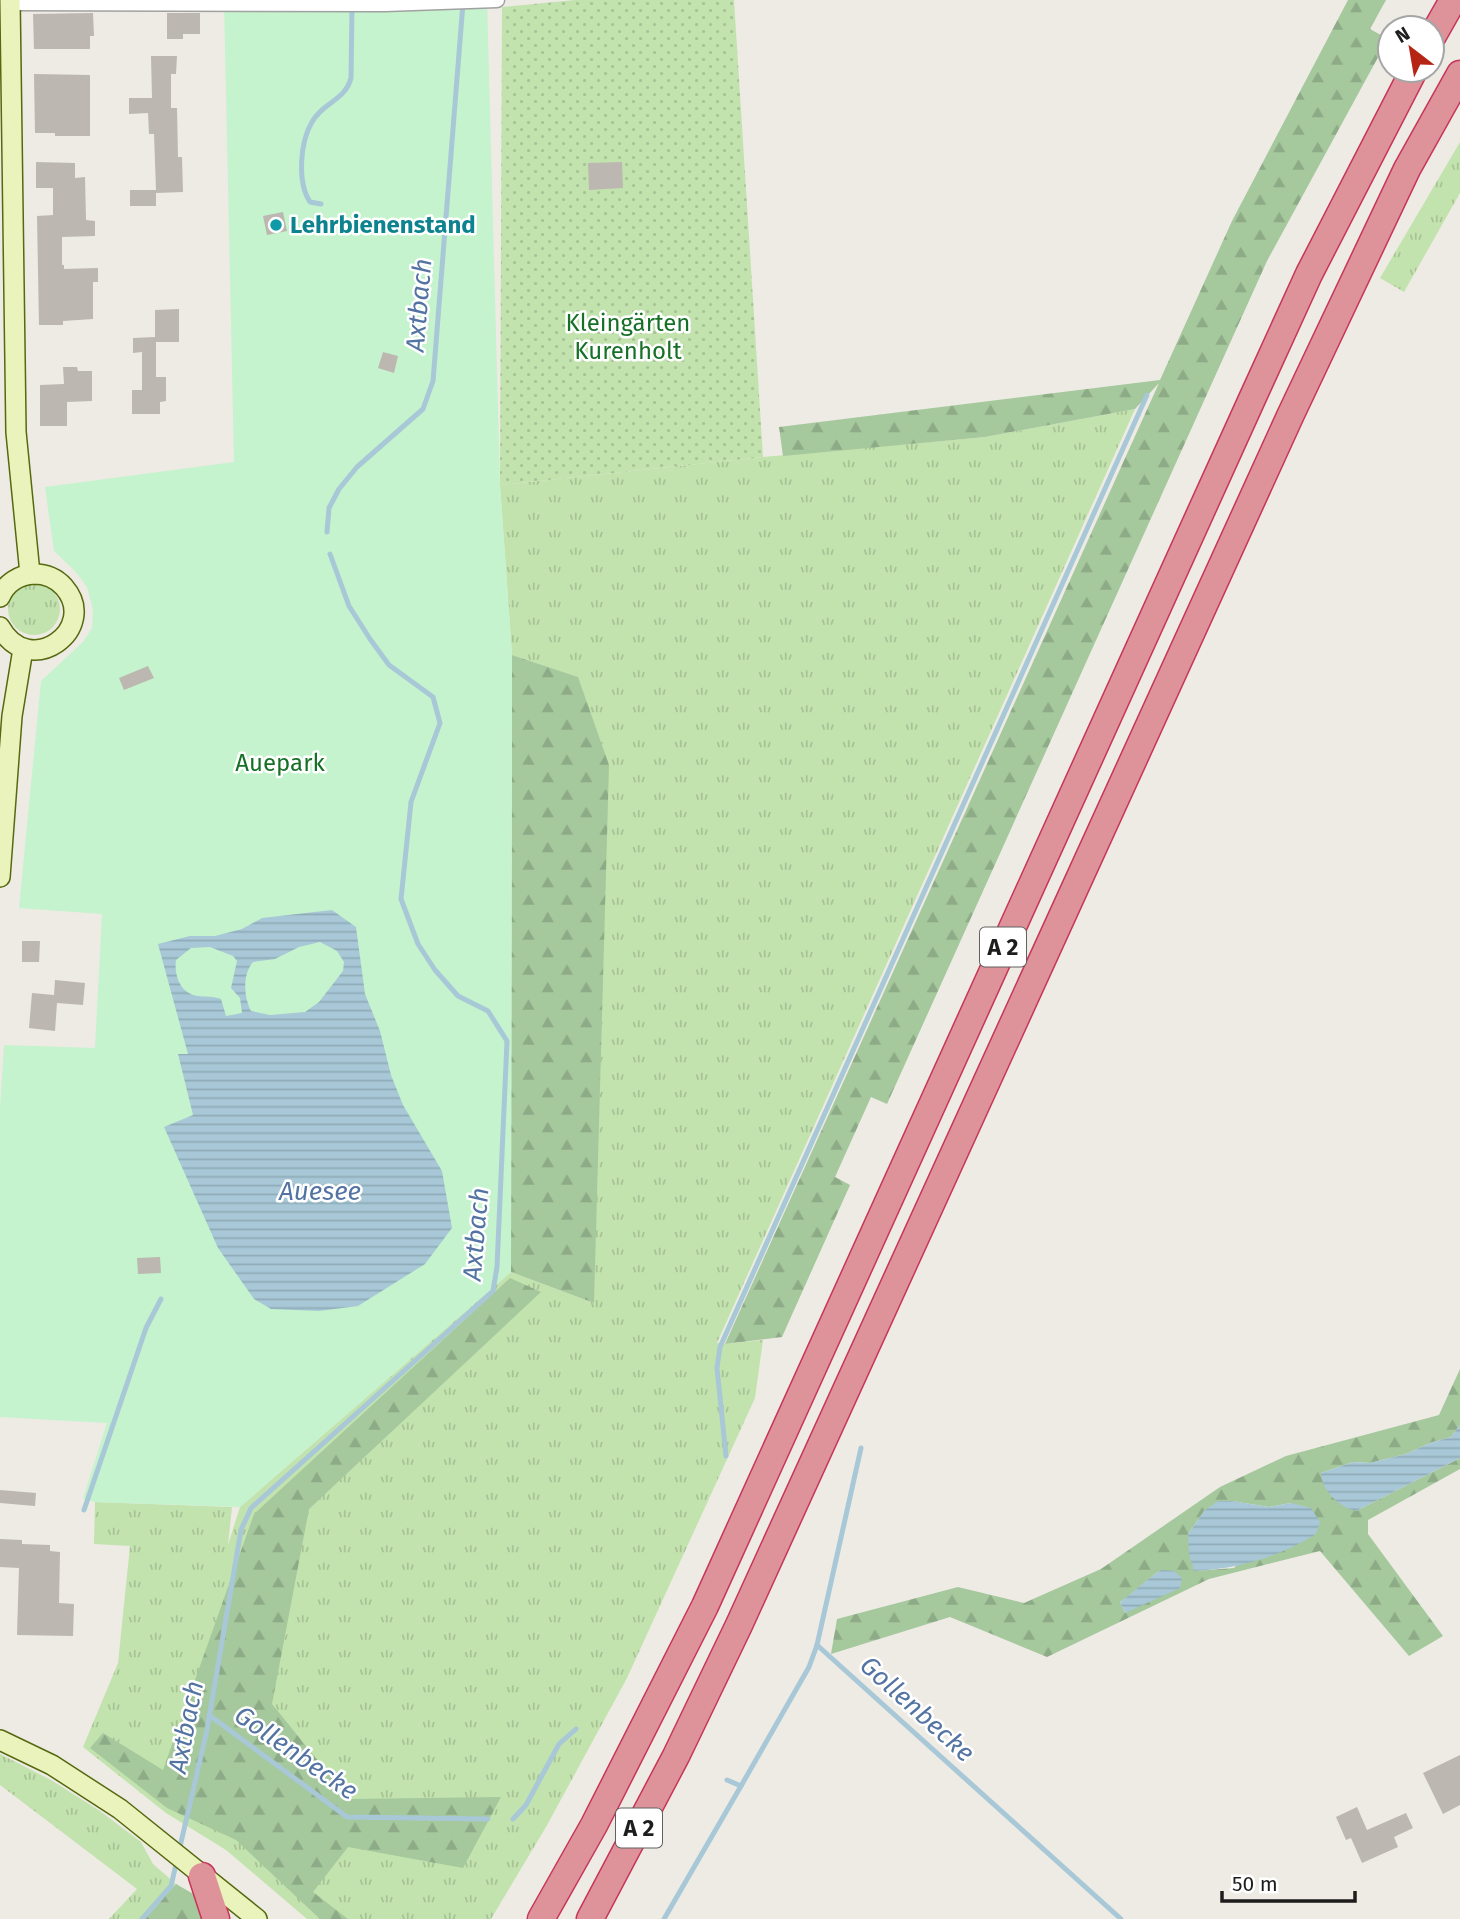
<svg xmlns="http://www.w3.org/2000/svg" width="1460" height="1919" font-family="'Fira Sans',sans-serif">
  <defs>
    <pattern id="grass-tufts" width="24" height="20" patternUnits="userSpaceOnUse" patternTransform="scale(1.75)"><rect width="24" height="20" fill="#c3e3ae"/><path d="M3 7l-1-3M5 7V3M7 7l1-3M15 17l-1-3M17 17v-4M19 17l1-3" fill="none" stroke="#a7c295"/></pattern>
    <pattern id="forest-firs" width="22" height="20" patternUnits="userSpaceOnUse" patternTransform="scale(1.75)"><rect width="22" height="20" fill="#a5c89d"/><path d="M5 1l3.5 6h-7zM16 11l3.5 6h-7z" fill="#8eab87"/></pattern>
    <pattern id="garden-dots" width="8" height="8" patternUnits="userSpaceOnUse" patternTransform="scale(1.75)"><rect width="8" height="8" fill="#c3e3ae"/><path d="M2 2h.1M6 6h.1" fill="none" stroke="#a7c295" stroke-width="1.8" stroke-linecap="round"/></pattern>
    <pattern id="water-rules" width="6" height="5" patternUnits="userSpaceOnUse" patternTransform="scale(1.75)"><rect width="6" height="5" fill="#a8c8d7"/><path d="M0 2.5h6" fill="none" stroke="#90abb8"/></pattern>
  </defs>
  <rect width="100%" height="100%" fill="#edebe4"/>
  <g fill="url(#grass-tufts)">
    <polygon points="1460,142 1460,193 1404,292 1380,278"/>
    <polygon points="1135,409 717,1343 725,1344 763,1340 755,1398 627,1678 546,1827 491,1919 307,1919 226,1850 166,1813 83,1747 118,1663 130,1546 94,1544 95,1502 232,1507 228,1545 240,1507 511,1272 594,1303 577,677 512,655 500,485 763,457 985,437"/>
    <circle cx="34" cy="609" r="26"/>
    <polygon points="0,1754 51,1780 100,1811 141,1842 153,1864 176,1884 145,1919 109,1919 137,1889 0,1785"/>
  </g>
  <g fill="url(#forest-firs)" fill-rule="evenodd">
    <polygon points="1348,0 1386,0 1370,29 1388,39 1267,261 887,1104 871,1097 835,1177 850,1185 782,1337 725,1344 1159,383 1135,409 985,437 783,456 779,427 1160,380 1232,221"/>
    <polygon points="512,655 578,677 609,765 594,1303 511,1272"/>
    <polygon points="510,1278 541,1292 309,1509 272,1704 349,1799 501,1797 463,1868 348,1847 313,1892 348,1919 320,1919 236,1840 167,1808 90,1748 103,1733 163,1770 254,1514"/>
    <path d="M1460 1369V1425L1451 1437 1430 1443 1406 1454 1370 1463 1353 1462 1321 1473 1356 1511 1460 1458V1469L1368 1520V1534L1443 1636 1409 1656 1320 1551 1209 1579 1047 1657 950 1617 831 1654 837 1619 958 1587 1024 1603 1101 1569 1220 1487 1286 1456 1439 1415ZM1232 1501 1269 1507 1291 1503 1234 1568 1195 1571 1188 1534 1205 1510ZM1161 1570 1125 1613 1120 1602C1135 1592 1146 1580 1161 1570Z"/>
    <polygon points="176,1884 197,1896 202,1919 145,1919"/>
  </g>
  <polygon fill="#c4f3cd" points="224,0 487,0 500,485 512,655 511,1272 240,1507 95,1502 83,1499 107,1423 0,1417 0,1109 4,1045 95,1048 102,914 19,908 41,681 83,642 92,628 93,610 87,587 75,571 54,551 45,487 234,462"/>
  <polygon fill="url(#garden-dots)" points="575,0 734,0 763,457 500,485 502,7"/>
  <g fill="url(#water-rules)" fill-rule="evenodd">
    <path d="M332 910 356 927 365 994 380 1031 391 1075 403 1105 442 1171 452 1228 425 1264 358 1306 319 1311 271 1309 254 1299 218 1248 164 1127 193 1115 178 1054H188L158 944 190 936H215L242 929 262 918ZM320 942 337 951 344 962 343 971 319 1002 305 1012 270 1015 251 1011C244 997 242 975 253 962L275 959 299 947ZM210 947 233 956 237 961 231 988 240 998 242 1013 226 1016 221 999C213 996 206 997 198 996 180 994 174 975 176 960L191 948Z"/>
    <path d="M1460 1425V1458L1356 1511C1339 1507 1322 1491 1321 1473L1353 1462 1370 1463 1406 1454 1430 1443 1451 1437Z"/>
    <path d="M1218 1501H1232L1269 1507 1291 1503 1311 1508 1320 1522 1316 1534C1279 1557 1238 1569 1194 1571L1189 1554 1188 1534 1205 1510Z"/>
    <path d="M1161 1570 1174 1571 1182 1578 1180 1588 1125 1613 1120 1602C1134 1592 1146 1580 1161 1570Z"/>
  </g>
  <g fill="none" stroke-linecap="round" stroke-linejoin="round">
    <g stroke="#a8c8d7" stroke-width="5">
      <path d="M321 204 310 202C297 182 300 142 312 122 323 102 345 101 351 78L352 8"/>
      <polyline points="327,532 329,508 339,489 357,467 423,409 433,381 463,3"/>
      <polyline points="726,1456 717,1368 720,1347 1147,395"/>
      <polyline points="84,1510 146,1328 161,1299"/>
      <polyline points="817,1645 1121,1919"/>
      <polyline points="209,1715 347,1817 488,1819"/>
      <polyline points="727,1780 741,1786 809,1667 817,1645 861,1448"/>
      <polyline points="513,1819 526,1805 559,1744 576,1729"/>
      <polyline points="179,1851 207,1730 241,1530 251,1508 493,1291 497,1267 507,1041 488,1011 458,996 435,970 418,944 401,899 411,802 440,723 433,697 389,665 370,639 349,606 330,554"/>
      <polyline points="142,1919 171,1886 177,1860"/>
      <polyline points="664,1919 741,1786"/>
    </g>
  </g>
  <g fill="#bdb7b1">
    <polygon points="93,13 94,36 90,36 90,49 34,49 33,14"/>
    <polygon points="167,13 200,13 200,34 183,34 183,39 167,39"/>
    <polygon points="151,56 177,56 176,74 171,74 171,108 177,108 178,157 182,157 183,192 156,193 156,206 130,206 130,190 156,190 154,134 149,134 148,113 129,114 129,98 152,98"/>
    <polygon points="34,74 90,75 90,136 55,136 55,133 35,133"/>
    <polygon points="36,162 75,163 75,178 85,177 86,220 95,221 95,236 62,237 62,265 64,265 64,269 98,268 98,282 93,282 93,319 63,321 63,325 39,325 37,216 53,215 53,188 36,188"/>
    <polygon points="622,162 623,188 589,190 588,163"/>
    <polygon points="283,212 287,231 267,235 263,216"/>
    <polygon points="179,309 179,342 156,342 156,377 166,377 166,401 160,402 160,414 132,414 132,390 142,390 142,352 133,353 133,338 155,337 155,310"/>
    <polygon points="383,352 398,356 394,373 378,368"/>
    <polygon points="63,367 77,367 78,371 92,371 92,401 67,402 67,426 40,426 40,385 64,384"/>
    <polygon points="148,666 154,678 124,690 119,678"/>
    <polygon points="22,941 40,941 39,962 22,962"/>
    <polygon points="55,980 85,983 83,1005 57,1003 55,1031 29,1028 32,993 54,995"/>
    <polygon points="160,1257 161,1273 138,1274 137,1258"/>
    <polygon points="0,1490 36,1493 35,1506 0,1503"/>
    <polygon points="0,1539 22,1540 22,1544 50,1545 50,1551 60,1552 59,1603 74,1604 73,1636 17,1635 19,1568 0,1567"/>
    <polygon points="1460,1755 1460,1805 1443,1814 1423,1773"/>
    <polygon points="1357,1807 1367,1830 1406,1813 1413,1828 1394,1837 1398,1847 1362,1863 1351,1838 1346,1840 1336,1817"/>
  </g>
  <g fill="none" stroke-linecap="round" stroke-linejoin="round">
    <g stroke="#a1a1a1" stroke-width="17">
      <polyline id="street" points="11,3 385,4 497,0"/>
    </g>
    <g stroke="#56690f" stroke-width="22">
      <g id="secondary">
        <polyline points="10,0 16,432 30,574"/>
        <path d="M0 597C6 583 19 575 34 574 46 574 56 578 64 587 100 628 30 681 0 627"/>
        <polyline points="0,877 12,716 23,649"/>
        <polyline points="0,1740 52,1765 120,1809 257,1919"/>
      </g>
    </g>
    <g stroke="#c73559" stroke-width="29">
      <g id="highway">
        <polyline points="1432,37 1453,0"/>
        <polyline points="202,1876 216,1919"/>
        <polyline points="541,1919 594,1825 705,1606 1252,399 1309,274 1414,70"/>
        <polyline points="590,1919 676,1756 739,1625 1291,414 1407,169 1460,74"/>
      </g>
    </g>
    <use href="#street" stroke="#fff" stroke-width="14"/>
    <use href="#secondary" stroke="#ebf3bc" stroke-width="19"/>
    <use href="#highway" stroke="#dd9399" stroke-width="26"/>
  </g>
  <circle fill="#0f9aa8" stroke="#fff" stroke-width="2.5" cx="276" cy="225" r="7"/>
  <g text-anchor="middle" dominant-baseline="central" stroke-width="5" stroke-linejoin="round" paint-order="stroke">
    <g fill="#fff" stroke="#616161" stroke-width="2">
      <rect x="980" y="927.5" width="46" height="39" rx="5"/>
      <rect x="616" y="1808.5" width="46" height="39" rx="5"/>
    </g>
    <g font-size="23" font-weight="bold" fill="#1d1d1d">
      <text x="1003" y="947">A 2</text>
      <text x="639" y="1828">A 2</text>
    </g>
    <g font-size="24" font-weight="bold" fill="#0d838f" stroke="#fff" text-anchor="start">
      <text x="290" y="225">Lehrbienenstand</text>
    </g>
    <g font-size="24" fill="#167026" stroke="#fff">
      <text x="628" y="323">Kleingärten<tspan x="628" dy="28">Kurenholt</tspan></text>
      <text x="280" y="763">Auepark</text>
    </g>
    <g font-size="26" font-style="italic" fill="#5373a3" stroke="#fff">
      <text transform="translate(419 305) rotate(-85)">Axtbach</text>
      <text x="320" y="1191">Auesee</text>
      <text transform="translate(476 1234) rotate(-85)">Axtbach</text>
      <text transform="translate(917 1709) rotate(42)">Gollenbecke</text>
      <text transform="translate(186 1727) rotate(-79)">Axtbach</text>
      <text transform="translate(296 1753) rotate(35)">Gollenbecke</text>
    </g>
  </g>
  <g transform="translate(1411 49) rotate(329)"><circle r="33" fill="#ffffff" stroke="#a5a5a5" stroke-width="2"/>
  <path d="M0-5L12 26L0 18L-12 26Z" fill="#b62414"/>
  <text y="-10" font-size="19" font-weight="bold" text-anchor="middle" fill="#1d1d1d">N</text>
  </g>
  <path d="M1222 1891v10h133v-10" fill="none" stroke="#1d1d1d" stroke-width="3.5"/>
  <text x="1232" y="1891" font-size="21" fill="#1d1d1d" stroke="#ffffff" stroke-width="5" paint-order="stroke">50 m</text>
</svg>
